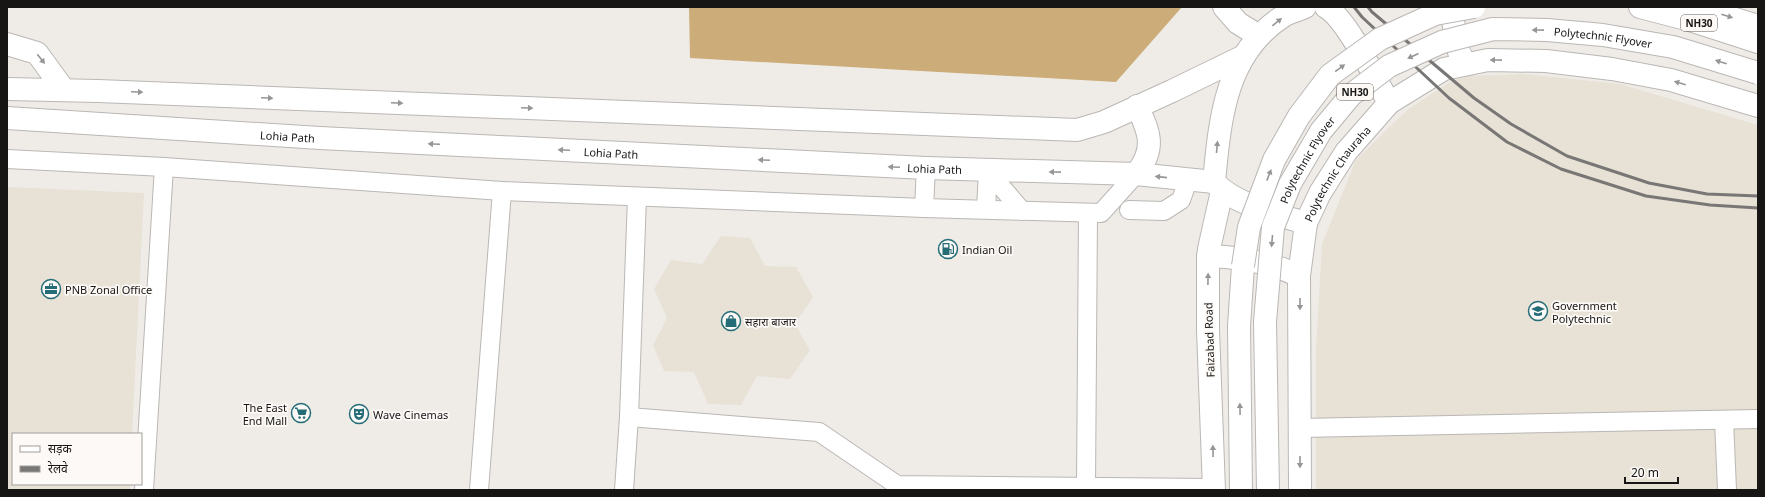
<svg xmlns="http://www.w3.org/2000/svg" width="1765" height="497" font-family="'Noto Sans','Noto Sans Devanagari',sans-serif">
  <rect width="100%" height="100%" fill="#efece8"/>
  <g fill="#e7e1d6">
    <polygon points="1524,74 1620,84 1758,125 1758,490 1316,490 1316,350 1322,244 1356,160 1407,110 1450,82 1465,76"/>
    <polygon points="7,187 144,193 132,434 13,434 13,484 130,484 130,490 7,490"/>
    <polygon points="721,236 750,238 765,266 796,267 813,297 795,324 810,350 790,379 757,376 741,405 708,404 694,372 664,371 653,345 667,318 654,289 671,260 702,264"/>
  </g>
  <polygon fill="#ccad79" points="689,7 1182,7 1116,82 690,58"/>
  <g fill="none" stroke-linecap="round" stroke-linejoin="round">
    <g stroke="#bab7b4" stroke-width="20">
      <g id="minor">
        <polyline points="7,159 164,167 502,191 924,208 926,168"/>
        <polyline points="988,171 1022,211"/>
        <polyline points="924,208 1101,213 1136,174"/>
        <polyline points="986,209 988,171"/>
        <polyline points="1129,210 1164,211 1181,200 1188,180"/>
        <polyline points="629,417 819,432 897,485 1214,488"/>
        <polyline points="1724,420 1727,490"/>
        <polyline points="1300,428 1758,419"/>
        <polyline points="1086,486 1088,213"/>
        <polyline points="144,490 164,167"/>
        <polyline points="479,490 502,191"/>
        <polyline points="624,490 629,417 637,197"/>
      </g>
    </g>
    <g stroke="#bab7b4" stroke-width="24">
      <polyline id="tertiary" points="7,44 37,53 64,90"/>
    </g>
    <g stroke="#bab7b4" stroke-width="24">
      <g id="secondary">
        <polyline points="1452,7 1453,21 1459,52 1461,56"/>
        <polyline points="1696,7 1758,26"/>
        <polyline points="7,89 98,91 1077,130 1104,122 1172,91 1244,56"/>
        <polyline points="1389,103 1444,69 1488,60 1546,61 1612,69 1671,80 1758,106"/>
        <path id="s1" d="M7 118 320 138 926 168 1136 174 1214 182"/>
        <path d="M1136 174C1156 149 1150 133 1137 106"/>
      </g>
    </g>
    <g stroke="#bab7b4" stroke-width="24">
      <g id="primary">
        <polyline points="1224,7 1238,23 1259,36"/>
        <path d="M1305 7C1299 10 1291 12 1285 15 1225 52 1220 119 1214 182 1234 204 1278 215 1306 223"/>
        <path d="M1208 256C1239 257 1271 262 1299 276"/>
        <polyline points="1214,490 1208,330 1208,260 1209,249 1222,191"/>
        <path id="s2" d="M1300 490 1299 276 1306 223 1320 193 1346 152 1389 103C1376 80 1347 19 1326 7"/>
      </g>
    </g>
    <g stroke="#bab7b4" stroke-width="24">
      <g id="trunk">
        <polyline points="1640,7 1690,20 1758,42"/>
        <polyline points="1241,490 1239,326 1243,266"/>
      </g>
    </g>
    <use href="#minor" stroke="#fff" stroke-width="18"/>
    <use href="#tertiary" stroke="#fff" stroke-width="22"/>
    <use href="#secondary" stroke="#fff" stroke-width="22"/>
    <use href="#primary" stroke="#fff" stroke-width="22"/>
    <use href="#trunk" stroke="#fff" stroke-width="22"/>
    <g stroke="#797775" stroke-width="3">
      <polyline points="1354,7 1362,17 1449,98 1507,142 1561,169 1646,196 1710,205 1758,208"/>
      <polyline points="1368,7 1372,12 1474,98 1511,124 1567,156 1649,183 1707,194 1758,196"/>
    </g>
    <g stroke="#bab7b4" stroke-width="24" stroke-linecap="butt">
      <g id="trunk-bridge">
        <polyline points="1243,266 1249,227 1274,160 1299,116 1330,75 1380,39 1435,14 1474,7"/>
        <path id="s3" d="M1268 490 1265 322 1273 227 1290 184 1321 131 1351 95 1389 66 1442 42 1493 29 1547 30 1603 35 1673 47 1758 73"/>
      </g>
    </g>
    <use href="#trunk-bridge" stroke="#fff" stroke-width="22"/>
  </g>
  <defs><path id="oneway-solid" d="M-6-.8H1V-3.2L6.5 0L1 3.2V.8H-6Z"/></defs>
  <g fill="#979696">
    <use href="#oneway-solid" transform="translate(1727 16) rotate(17)"/>
    <use href="#oneway-solid" transform="translate(1277 22) rotate(-39)"/>
    <use href="#oneway-solid" transform="translate(1538 30) rotate(-179)"/>
    <use href="#oneway-solid" transform="translate(1413 56) rotate(155)"/>
    <use href="#oneway-solid" transform="translate(41 59) rotate(52)"/>
    <use href="#oneway-solid" transform="translate(1496 60) rotate(-179)"/>
    <use href="#oneway-solid" transform="translate(1721 62) rotate(-163)"/>
    <use href="#oneway-solid" transform="translate(1340 68) rotate(-36)"/>
    <use href="#oneway-solid" transform="translate(1680 83) rotate(-164)"/>
    <use href="#oneway-solid" transform="translate(137 92) rotate(2)"/>
    <use href="#oneway-solid" transform="translate(267 98) rotate(2)"/>
    <use href="#oneway-solid" transform="translate(397 103) rotate(2)"/>
    <use href="#oneway-solid" transform="translate(527 108) rotate(2)"/>
    <use href="#oneway-solid" transform="translate(434 144) rotate(-177)"/>
    <use href="#oneway-solid" transform="translate(1217 147) rotate(-85)"/>
    <use href="#oneway-solid" transform="translate(564 150) rotate(-177)"/>
    <use href="#oneway-solid" transform="translate(764 160) rotate(-177)"/>
    <use href="#oneway-solid" transform="translate(894 167) rotate(-177)"/>
    <use href="#oneway-solid" transform="translate(1055 172) rotate(-179)"/>
    <use href="#oneway-solid" transform="translate(1269 175) rotate(-69)"/>
    <use href="#oneway-solid" transform="translate(1161 177) rotate(-174)"/>
    <use href="#oneway-solid" transform="translate(1272 241) rotate(95)"/>
    <use href="#oneway-solid" transform="translate(1208 279) rotate(-89)"/>
    <use href="#oneway-solid" transform="translate(1300 304) rotate(90)"/>
    <use href="#oneway-solid" transform="translate(1240 409) rotate(-91)"/>
    <use href="#oneway-solid" transform="translate(1213 451) rotate(-91)"/>
    <use href="#oneway-solid" transform="translate(1300 462) rotate(90)"/>
  </g>
  <defs>
    <g id="fuel-ring" transform="scale(1)"><circle r="9.5" fill="#fcf9f6" stroke="#246d77" stroke-width="1.5"/><path d="M-5.5-6h7V0h2V4h1.3V-2.5L3-4.5l.8-.8L6-3V5H2.5V1h-1V6h-7ZM-4.2-4.7v3.2H.2V-4.7Z" fill="#246d77"/></g>
    <g id="office-ring" transform="scale(1)"><circle r="9.5" fill="#fcf9f6" stroke="#246d77" stroke-width="1.5"/><path d="M-6-3h4V-5.5h4V-3h4V5H-6ZM-1-4.5V-3h2v-1.5ZM-6 0V1H6V0Z" fill="#246d77"/></g>
    <g id="university-ring" transform="scale(1)"><circle r="9.5" fill="#fcf9f6" stroke="#246d77" stroke-width="1.5"/><path d="M0-5L7-2L0 1L-7-2ZM-4 1L0 2.5L4 1V4Q0 6-4 4Z" fill="#246d77"/></g>
    <g id="shop-ring" transform="scale(1)"><circle r="9.5" fill="#fcf9f6" stroke="#246d77" stroke-width="1.5"/><path d="M-5-2.5h2.3a2.7 3.5 0 0 1 5.4 0H5L5.5 6h-11ZM-1.5-2.5h3a1.5 2.3 0 0 0-3 0Z" fill="#246d77"/></g>
    <g id="supermarket-ring" transform="scale(1)"><circle r="9.5" fill="#fcf9f6" stroke="#246d77" stroke-width="1.5"/><path d="M-6-5.5h2.5l.6 2H6L4.5 2H-2.5L-4.4-4H-6ZM-1.5 3.2a1.3 1.3 0 1 0 .1 0ZM3 3.2a1.3 1.3 0 1 0 .1 0Z" fill="#246d77"/></g>
    <g id="theatre-ring" transform="scale(1)"><circle r="9.5" fill="#fcf9f6" stroke="#246d77" stroke-width="1.5"/><path d="M-5-5.5Q0-4 5-5.5V0Q5 5 0 6Q-5 5-5 0ZM-3.3-2.5H-1v1.5H-3.3ZM1-2.5H3.3v1.5H1ZM-2.8 1Q0 5.5 2.8 1Z" fill="#246d77"/></g>
  </defs>
  <g fill-rule="evenodd">
    <use href="#fuel-ring" x="948" y="249"/>
    <use href="#office-ring" x="51" y="289"/>
    <use href="#university-ring" x="1538" y="311"/>
    <use href="#shop-ring" x="731" y="321"/>
    <use href="#supermarket-ring" x="301" y="413"/>
    <use href="#theatre-ring" x="359" y="414"/>
  </g>
  <g text-anchor="middle" dominant-baseline="central" stroke-width="3.5" stroke-linejoin="round" paint-order="stroke">
    <g fill="#fcf9f6" stroke="#5c5a58" stroke-width="1">
      <rect x="1681" y="15" width="36" height="16" rx="3"/>
      <rect x="1337" y="84" width="36" height="16" rx="3"/>
    </g>
    <g font-size="10" font-weight="bold" fill="#171615">
      <text x="1699" y="23">NH30</text>
      <text x="1355" y="92">NH30</text>
    </g>
    <g font-size="11" fill="#171615" stroke="#fcf9f6">
      <text stroke="none"><textPath href="#s3" startOffset="687">Polytechnic Flyover</textPath></text>
      <text stroke="none"><textPath href="#s1" startOffset="281">Lohia Path</textPath></text>
      <text stroke="none"><textPath href="#s1" startOffset="605">Lohia Path</textPath></text>
      <text stroke="none"><textPath href="#s3" startOffset="339">Polytechnic Flyover</textPath></text>
      <text stroke="none"><textPath href="#s1" startOffset="929">Lohia Path</textPath></text>
      <text stroke="none"><textPath href="#s2" startOffset="326">Polytechnic Chauraha</textPath></text>
      <text transform="translate(1209 340) rotate(-92)">Faizabad Road</text>
    </g>
    <g font-size="11" fill="#171615" stroke="#fcf9f6" text-anchor="start">
      <text x="962" y="249">Indian Oil</text>
      <text x="65" y="289">PNB Zonal Office</text>
      <text x="1552" y="305">Government<tspan x="1552" dy="13">Polytechnic</tspan></text>
      <text x="745" y="321">सहारा बाजार</text>
      <text x="287" y="407" text-anchor="end">The East<tspan x="287" dy="13">End Mall</tspan></text>
      <text x="373" y="414">Wave Cinemas</text>
    </g>
  </g>
  <rect width="1765" height="497" fill="none" stroke="#171615" stroke-width="16"/>
  <rect x="12" y="433" width="130" height="52" fill="#fcf9f6" stroke="#a09e9c"/>
  <rect x="20" y="446" width="20" height="6" fill="#ffffff" stroke="#a09e9c"/>
  <text x="48" y="453" font-size="12" fill="#171615">सड़क</text>
  <rect x="20" y="466" width="20" height="6" fill="#797775" stroke="#a09e9c"/>
  <text x="48" y="473" font-size="12" fill="#171615">रेलवे</text>
  <path d="M1625 477v6h53v-6" fill="none" stroke="#171615" stroke-width="2"/>
  <text x="1631" y="477" font-size="12" fill="#171615" stroke="#fcf9f6" stroke-width="3" paint-order="stroke">20 m</text>
</svg>
